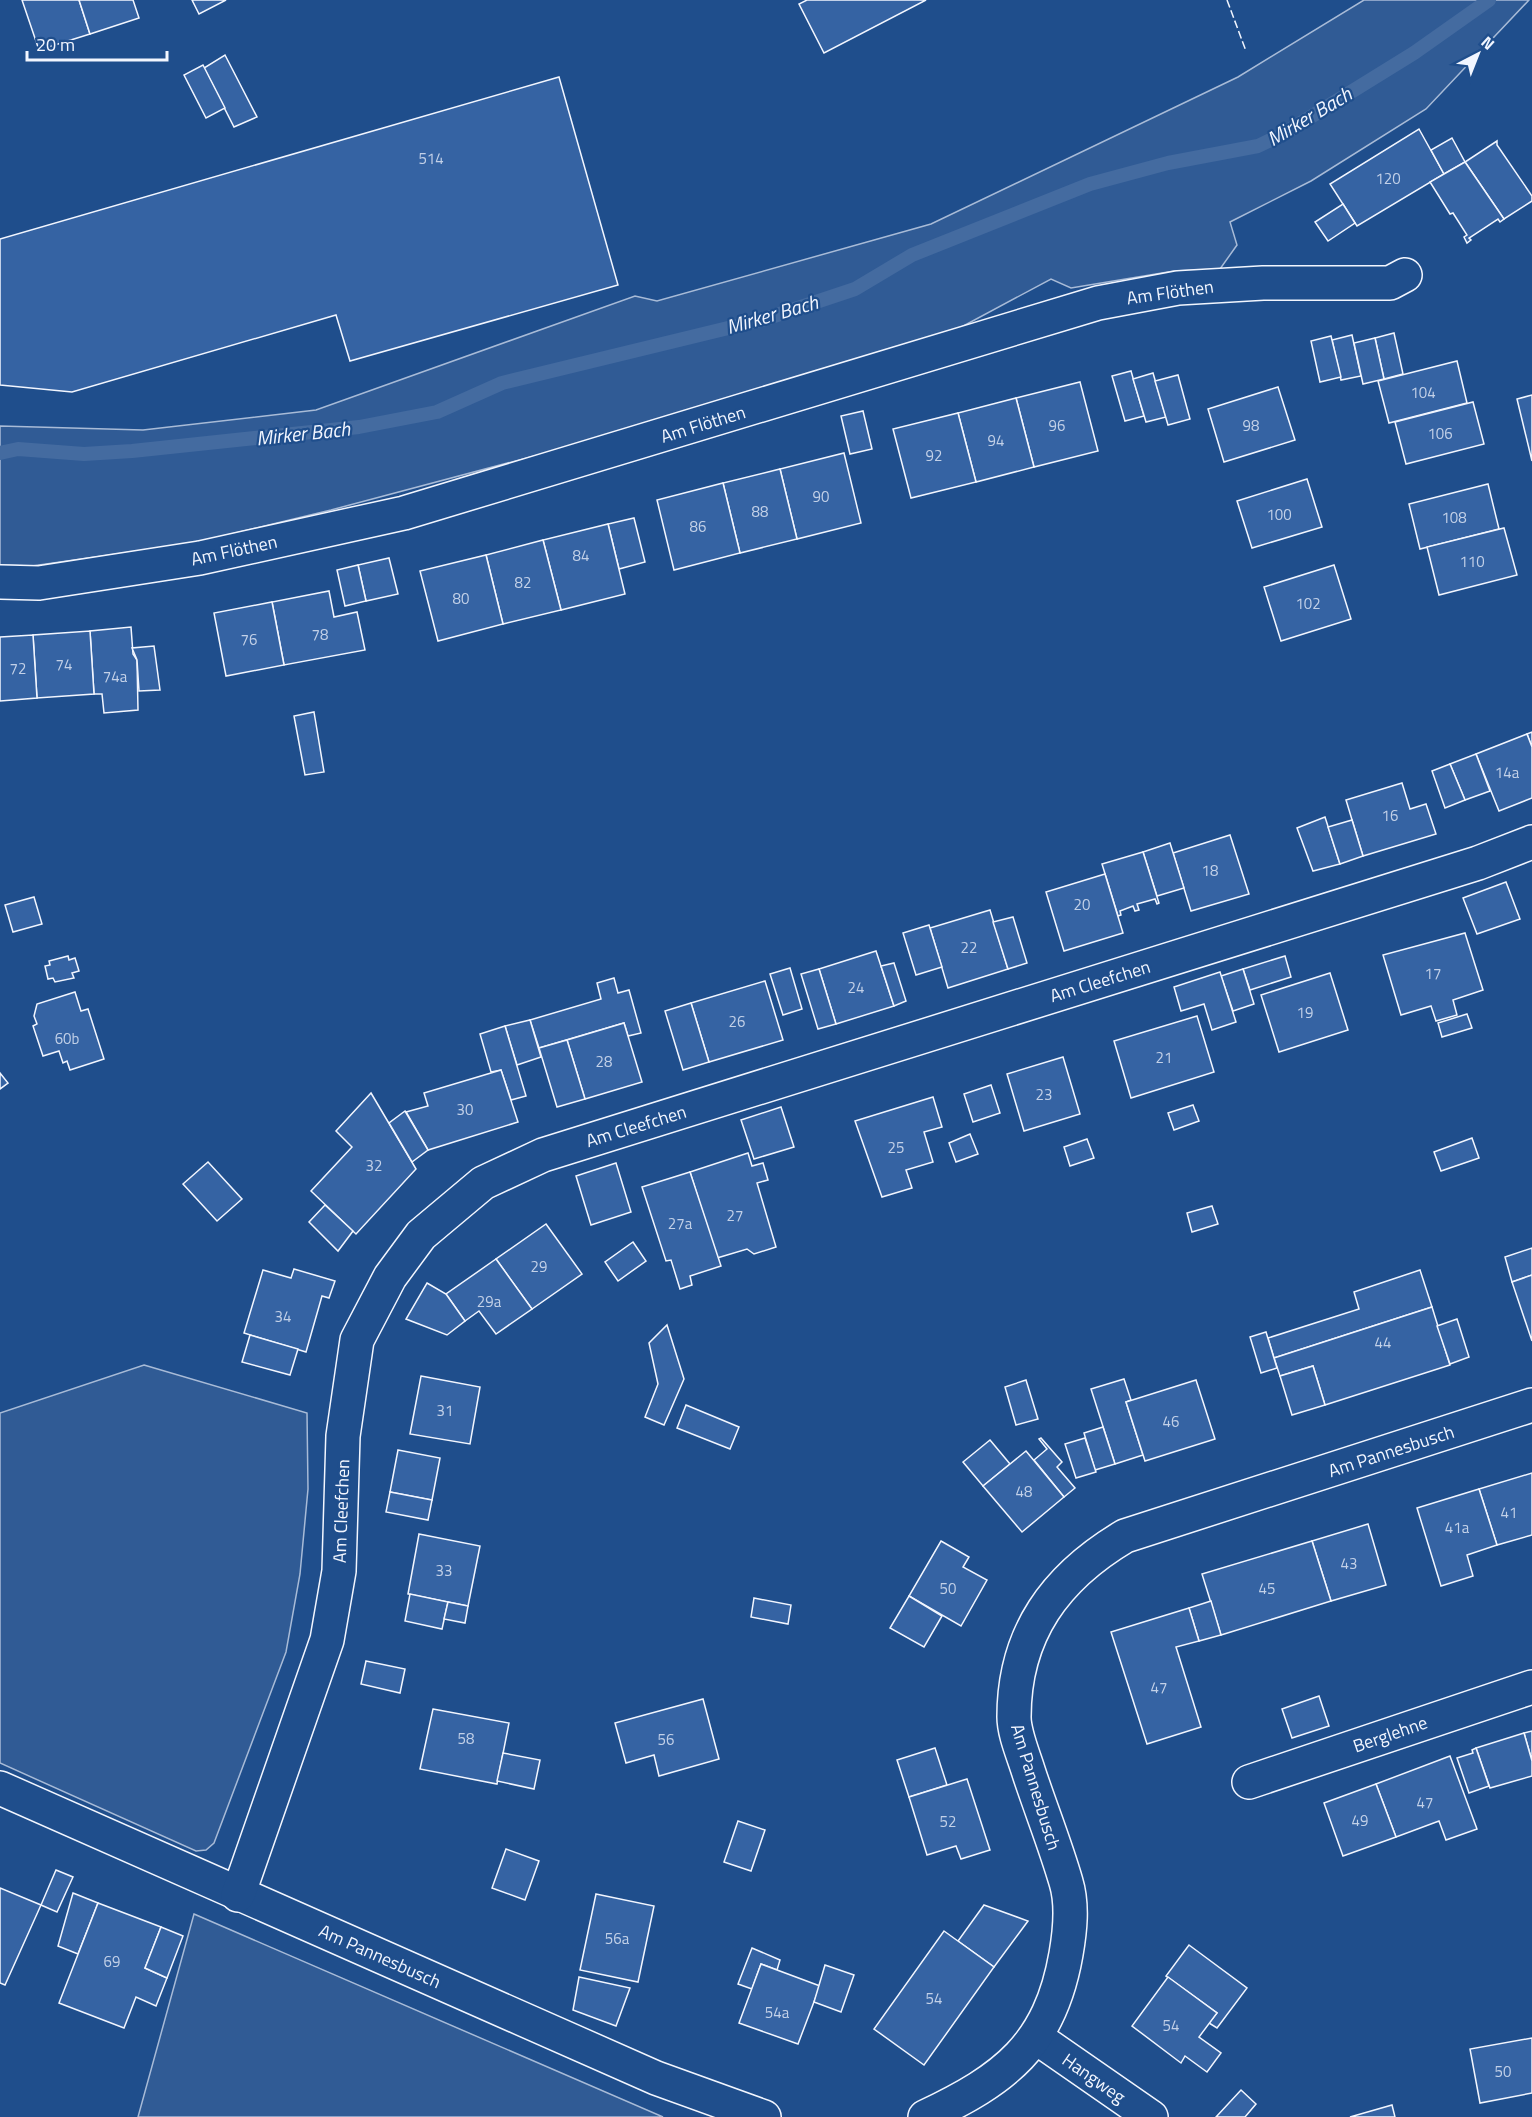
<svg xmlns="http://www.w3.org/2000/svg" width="1532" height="2117" font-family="'Titillium Web',sans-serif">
  <rect width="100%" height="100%" fill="#1f4e8c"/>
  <g fill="#305b95" stroke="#a8bbd7" stroke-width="1.5">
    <polygon points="1364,0 1529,0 1426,109 1311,181 1230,222 1237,245 1220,269 1174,271 1071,288 1051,279 954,331 613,435 331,510 194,543 32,566 0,565 0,426 143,430 316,410 635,296 657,301 931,224 1238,77"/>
    <polygon points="144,1365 307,1413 308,1489 300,1574 286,1652 214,1843 206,1850 196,1851 0,1763 0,1413"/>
    <polygon points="194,1914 663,2117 138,2117"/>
  </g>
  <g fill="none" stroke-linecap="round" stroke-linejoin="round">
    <polyline stroke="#446ba0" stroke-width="14" points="0,453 18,449 84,454 132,451 359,427 437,412 502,383 765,319 855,289 912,255 1090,184 1168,163 1258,146 1283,134 1414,53 1489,0"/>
  </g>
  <g fill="#3563a3" stroke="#f2f6ff" stroke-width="1.5">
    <polygon points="22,0 79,0 90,34 39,50"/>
    <polygon points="79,0 133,0 139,18 90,34"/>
    <polygon points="192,0 226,0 199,14"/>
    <polygon points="807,0 926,0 824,53 799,4"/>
    <polygon points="225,55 257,117 234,127 204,68"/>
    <polygon points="203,65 225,108 206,118 184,75"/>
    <polygon points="559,77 618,285 350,361 336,315 72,392 0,385 0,239"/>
    <polygon points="1419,129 1444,174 1357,226 1330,184"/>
    <polygon points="1452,138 1465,162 1444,174 1431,150"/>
    <polygon points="1497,141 1497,145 1532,196 1532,201 1504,219 1465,162"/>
    <polygon points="1465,162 1504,219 1500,222 1498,219 1469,238 1471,240 1467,243 1464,237 1467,235 1453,213 1450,214 1430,182"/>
    <polygon points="1343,204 1355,223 1328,241 1315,222"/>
    <polygon points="1394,333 1403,374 1384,379 1375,338"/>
    <polygon points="1352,335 1361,376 1341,380 1332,340"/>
    <polygon points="1331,336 1341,377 1320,382 1311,341"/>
    <polygon points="1375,338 1384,379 1363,384 1354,343"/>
    <polygon points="1457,361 1467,403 1389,423 1378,381"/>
    <polygon points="1131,371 1144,416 1125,421 1112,376"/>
    <polygon points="1153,373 1166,417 1146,422 1133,379"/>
    <polygon points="1178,375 1190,419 1168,425 1155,381"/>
    <polygon points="1080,382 1098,451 1034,467 1016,398"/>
    <polygon points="1278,387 1295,440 1224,462 1208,409"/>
    <polygon points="1532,395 1532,461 1517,399"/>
    <polygon points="1016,398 1034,467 976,482 958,413"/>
    <polygon points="1473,402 1484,444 1406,464 1395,422"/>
    <polygon points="863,411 872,449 850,454 841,416"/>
    <polygon points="958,413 976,482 911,498 893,429"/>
    <polygon points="844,453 861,523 797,539 780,469"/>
    <polygon points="780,469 797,539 740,553 723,483"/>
    <polygon points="1307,479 1322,527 1252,548 1237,501"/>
    <polygon points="723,483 740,553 674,570 657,500"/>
    <polygon points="1488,484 1499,529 1420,549 1409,504"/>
    <polygon points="634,518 645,562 619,569 608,524"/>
    <polygon points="608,524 625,594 561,610 543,540"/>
    <polygon points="1504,528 1517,575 1439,595 1427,547"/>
    <polygon points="543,540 561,610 503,624 486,555"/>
    <polygon points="486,555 503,624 438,641 420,571"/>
    <polygon points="389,558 398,594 366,601 358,565"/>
    <polygon points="358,565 366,601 345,606 337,570"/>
    <polygon points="1334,565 1351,619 1281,641 1264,587"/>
    <polygon points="329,591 334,617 357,612 365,650 284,665 272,602"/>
    <polygon points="272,602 284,665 226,676 214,613"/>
    <polygon points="131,627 133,654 137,660 138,710 104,713 102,694 94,694 90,631"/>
    <polygon points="90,631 94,694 37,698 33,635"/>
    <polygon points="33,635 37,698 0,701 0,637"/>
    <polygon points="154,646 160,690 139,691 137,660 132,648"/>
    <polygon points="314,712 324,772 305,775 294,716"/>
    <polygon points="1532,732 1532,747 1527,734"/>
    <polygon points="1527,734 1532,747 1532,798 1499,811 1476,754"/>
    <polygon points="1476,754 1490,791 1465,800 1450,764"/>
    <polygon points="1450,764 1465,800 1445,808 1432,771"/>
    <polygon points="1402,783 1410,809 1426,804 1436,834 1363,856 1346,800"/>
    <polygon points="1325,817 1340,864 1313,871 1297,828"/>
    <polygon points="1352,820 1363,856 1340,864 1328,827"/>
    <polygon points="1230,835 1249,894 1191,911 1173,853"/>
    <polygon points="1170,843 1184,888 1157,896 1143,852"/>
    <polygon points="1143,852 1159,903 1157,904 1155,899 1137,904 1139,910 1135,911 1133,906 1120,911 1121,915 1118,916 1102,864"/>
    <polygon points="1105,874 1123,933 1064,951 1046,892"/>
    <polygon points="1506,882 1520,919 1477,934 1463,898"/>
    <polygon points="34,897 42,924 13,932 5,905"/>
    <polygon points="990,910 1008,969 948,988 930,928"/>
    <polygon points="1013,917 1027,963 1008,969 993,922"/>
    <polygon points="929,925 942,967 916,975 903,933"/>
    <polygon points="1465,933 1483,990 1453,1000 1457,1015 1436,1021 1431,1006 1401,1015 1383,955"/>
    <polygon points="876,951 894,1006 836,1024 819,969"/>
    <polygon points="68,956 69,960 75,958 79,971 72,973 74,978 55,982 53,978 48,979 45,966 50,965 49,961"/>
    <polygon points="1285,956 1291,977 1250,990 1243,969"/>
    <polygon points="894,963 906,1001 894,1006 881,966"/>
    <polygon points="790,968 802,1009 783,1015 770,974"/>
    <polygon points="819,969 836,1024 818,1029 801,974"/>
    <polygon points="1243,969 1254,1004 1233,1011 1221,976"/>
    <polygon points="1220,972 1236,1022 1212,1030 1204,1004 1181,1011 1174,987"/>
    <polygon points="1330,973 1348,1030 1279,1052 1261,995"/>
    <polygon points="614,978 618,993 629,990 641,1033 628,1036 624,1023 539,1048 530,1020 601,999 597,983"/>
    <polygon points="765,981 783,1040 709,1062 691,1003"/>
    <polygon points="75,992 81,1011 88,1009 104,1059 70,1070 67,1061 63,1063 59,1051 43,1056 33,1026 37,1024 34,1016 37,1004"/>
    <polygon points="691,1003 709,1062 683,1070 665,1011"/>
    <polygon points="1467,1014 1472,1028 1442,1037 1438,1023"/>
    <polygon points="1197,1016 1214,1072 1131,1098 1114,1041"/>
    <polygon points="530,1020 541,1057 517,1065 505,1026"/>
    <polygon points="624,1023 642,1082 585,1099 567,1040"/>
    <polygon points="505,1026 526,1096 511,1100 501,1070 491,1072 480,1034"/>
    <polygon points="567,1040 585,1099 557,1107 539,1048"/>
    <polygon points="1063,1057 1080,1114 1024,1131 1007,1074"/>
    <polygon points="501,1070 518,1122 428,1150 406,1112 428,1106 424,1093"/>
    <polygon points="0,1073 8,1083 0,1089"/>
    <polygon points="991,1085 1000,1113 973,1122 964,1094"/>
    <polygon points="371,1093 416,1169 356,1234 311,1191 352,1147 336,1131"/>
    <polygon points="933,1097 942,1127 924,1132 933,1162 906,1170 912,1188 882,1197 855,1121"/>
    <polygon points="1193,1105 1199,1121 1174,1130 1168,1113"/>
    <polygon points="781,1107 794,1147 754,1159 741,1120"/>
    <polygon points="405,1111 428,1150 412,1162 389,1123"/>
    <polygon points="970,1134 978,1154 956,1162 949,1143"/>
    <polygon points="1472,1138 1479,1158 1441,1171 1434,1152"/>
    <polygon points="1087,1139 1094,1158 1070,1166 1064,1147"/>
    <polygon points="748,1153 752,1166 763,1163 768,1180 757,1183 776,1247 754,1254 747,1249 717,1258 690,1172"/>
    <polygon points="208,1162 242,1199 217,1221 183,1184"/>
    <polygon points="616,1163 631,1212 591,1225 576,1176"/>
    <polygon points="690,1172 721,1266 690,1276 692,1285 680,1289 671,1260 666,1261 642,1187"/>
    <polygon points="325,1205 353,1231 338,1251 309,1222"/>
    <polygon points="1212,1206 1218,1224 1192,1232 1187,1213"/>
    <polygon points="546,1224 582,1274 532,1309 496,1259"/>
    <polygon points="633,1242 646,1261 618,1281 605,1262"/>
    <polygon points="1532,1248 1532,1275 1512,1282 1505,1257"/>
    <polygon points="496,1259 532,1309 496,1334 479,1311 465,1321 446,1294"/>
    <polygon points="294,1269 335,1281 329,1298 322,1296 306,1352 244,1333 263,1270 291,1278"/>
    <polygon points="1420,1270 1432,1307 1274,1358 1268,1338 1359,1309 1354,1292"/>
    <polygon points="1532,1275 1532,1341 1512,1282"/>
    <polygon points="427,1283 446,1294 465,1321 447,1335 406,1319"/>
    <polygon points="1432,1307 1450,1365 1325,1405 1313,1366 1280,1376 1274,1358"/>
    <polygon points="1457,1319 1469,1357 1450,1364 1437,1326"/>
    <polygon points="667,1325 684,1379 664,1425 645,1417 658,1384 649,1343"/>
    <polygon points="1266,1332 1277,1368 1261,1373 1250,1337"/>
    <polygon points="250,1335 298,1349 290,1375 242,1362"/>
    <polygon points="1313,1366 1325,1405 1292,1415 1280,1376"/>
    <polygon points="421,1376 480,1387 470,1444 410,1434"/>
    <polygon points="1124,1379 1131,1400 1126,1402 1143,1455 1115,1464 1091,1389"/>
    <polygon points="1026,1380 1038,1419 1016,1425 1005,1387"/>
    <polygon points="1196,1380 1215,1439 1145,1461 1126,1402"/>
    <polygon points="686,1405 739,1427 730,1449 677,1428"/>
    <polygon points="1103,1427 1115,1464 1095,1470 1084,1433"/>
    <polygon points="1041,1438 1062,1462 1057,1467 1075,1488 1064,1497 1034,1460 1047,1449 1039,1439"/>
    <polygon points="1085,1438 1096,1472 1076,1478 1065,1444"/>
    <polygon points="990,1440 1010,1464 983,1486 963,1462"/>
    <polygon points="398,1450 440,1458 432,1500 390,1492"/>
    <polygon points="1026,1451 1064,1497 1022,1532 983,1486"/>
    <polygon points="1532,1473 1532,1535 1497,1545 1479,1489"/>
    <polygon points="1479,1489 1497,1545 1467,1555 1473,1576 1441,1586 1417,1508"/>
    <polygon points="390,1492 432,1500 428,1520 386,1512"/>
    <polygon points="1368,1524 1386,1585 1331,1601 1312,1541"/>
    <polygon points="419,1534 480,1546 468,1606 408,1594"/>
    <polygon points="941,1541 969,1557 963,1567 987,1580 961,1626 909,1596"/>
    <polygon points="1312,1541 1331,1601 1221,1635 1202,1574"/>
    <polygon points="410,1594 448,1602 442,1629 405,1621"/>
    <polygon points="909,1596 942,1616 924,1647 890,1628"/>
    <polygon points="754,1598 791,1605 788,1624 751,1617"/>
    <polygon points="1211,1601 1221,1635 1199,1641 1189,1608"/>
    <polygon points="448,1602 468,1606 465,1623 444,1619"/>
    <polygon points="1189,1608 1199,1641 1176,1647 1201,1727 1147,1744 1111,1632"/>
    <polygon points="366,1661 405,1669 400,1693 361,1684"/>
    <polygon points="1319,1696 1329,1726 1292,1738 1282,1709"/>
    <polygon points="703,1699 719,1759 659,1776 654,1755 626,1763 615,1723"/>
    <polygon points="433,1709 509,1723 497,1784 420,1769"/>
    <polygon points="1532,1731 1532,1761 1524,1733"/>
    <polygon points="1524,1733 1532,1761 1532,1776 1490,1788 1476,1748"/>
    <polygon points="935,1748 947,1785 909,1797 897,1760"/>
    <polygon points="1476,1748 1489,1786 1469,1793 1457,1758 1473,1753 1472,1750"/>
    <polygon points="503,1753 540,1760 534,1789 497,1781"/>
    <polygon points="1450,1756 1477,1829 1446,1840 1439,1821 1396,1837 1376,1784"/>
    <polygon points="967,1779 990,1850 961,1859 956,1846 927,1855 909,1797"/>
    <polygon points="1376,1784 1396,1837 1343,1856 1324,1803"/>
    <polygon points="738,1821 765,1830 751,1871 724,1862"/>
    <polygon points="506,1849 539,1861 525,1900 492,1888"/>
    <polygon points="56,1870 73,1877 57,1912 41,1905"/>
    <polygon points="0,1888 41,1905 5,1985 0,1983"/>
    <polygon points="73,1893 98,1903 78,1954 58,1946"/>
    <polygon points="596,1894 654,1906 638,1982 580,1970"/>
    <polygon points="98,1903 161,1927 145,1968 167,1978 156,2006 136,1997 124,2028 59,2003"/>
    <polygon points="984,1905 1028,1921 994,1967 958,1941"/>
    <polygon points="161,1927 183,1936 167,1978 145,1968"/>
    <polygon points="944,1931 994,1967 924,2065 874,2029"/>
    <polygon points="1189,1945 1247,1988 1217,2028 1209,2023 1217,2013 1166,1976"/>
    <polygon points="752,1948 780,1960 777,1970 761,1964 752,1989 738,1984"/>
    <polygon points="761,1964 820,1986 798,2044 739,2023"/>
    <polygon points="825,1965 854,1975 841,2012 814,2002"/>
    <polygon points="579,1977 630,1988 616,2026 573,2010"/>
    <polygon points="1168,1977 1217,2013 1199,2037 1221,2053 1207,2072 1185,2056 1181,2063 1132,2026"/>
    <polygon points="1532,2038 1532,2093 1480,2103 1470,2049"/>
    <polygon points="1241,2090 1256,2104 1245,2117 1216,2117"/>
    <polygon points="1392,2105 1395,2117 1350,2117"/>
  </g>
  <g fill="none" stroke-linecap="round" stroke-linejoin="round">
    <g stroke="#f2f6ff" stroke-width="36">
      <g id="minor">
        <polyline points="0,582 39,583 200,558 404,513 1098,303 1178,288 1263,283 1390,283 1405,275"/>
        <polyline points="1249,1782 1532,1687"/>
        <polyline points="0,1788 656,2078 764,2117"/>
        <polyline points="238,1895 327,1640 339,1571 343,1436 357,1340 390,1277 421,1235 483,1183 543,1155 1478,863 1532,842"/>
        <polyline points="1037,2038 1151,2117"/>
        <path d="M925 2117C1005 2079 1050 2046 1066 1954 1070 1931 1073 1905 1066 1882 1055 1844 1040 1807 1028 1770 1023 1754 1014 1733 1014 1717 1014 1633 1056 1577 1125 1536L1532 1405"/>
      </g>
    </g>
    <use href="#minor" stroke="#1f4e8c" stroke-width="33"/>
    <polyline stroke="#f2f6ff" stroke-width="1.5" stroke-dasharray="8 3" stroke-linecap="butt" points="1227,0 1246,51"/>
  </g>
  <g text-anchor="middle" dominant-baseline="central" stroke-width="4.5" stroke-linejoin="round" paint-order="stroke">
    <g font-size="15" fill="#c3d1e8">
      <text x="431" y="158">514</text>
      <text x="1388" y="178">120</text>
      <text x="1423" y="392">104</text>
      <text x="1057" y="425">96</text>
      <text x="1251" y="425">98</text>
      <text x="1440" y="433">106</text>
      <text x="996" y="440">94</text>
      <text x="934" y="455">92</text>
      <text x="821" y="496">90</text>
      <text x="760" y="511">88</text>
      <text x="1279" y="514">100</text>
      <text x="1454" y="517">108</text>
      <text x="698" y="526">86</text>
      <text x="581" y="555">84</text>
      <text x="1472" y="561">110</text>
      <text x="523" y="582">82</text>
      <text x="461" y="598">80</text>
      <text x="1308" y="603">102</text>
      <text x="320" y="634">78</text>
      <text x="249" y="639">76</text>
      <text x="64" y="664">74</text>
      <text x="18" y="668">72</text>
      <text x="115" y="676">74a</text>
      <text x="1507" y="772">14a</text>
      <text x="1390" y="815">16</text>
      <text x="1210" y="870">18</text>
      <text x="1082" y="904">20</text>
      <text x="969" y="947">22</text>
      <text x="1433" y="973">17</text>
      <text x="856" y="987">24</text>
      <text x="1305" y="1012">19</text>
      <text x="737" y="1021">26</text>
      <text x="67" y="1038">60b</text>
      <text x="1164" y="1057">21</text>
      <text x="604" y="1061">28</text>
      <text x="1044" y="1094">23</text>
      <text x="465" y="1109">30</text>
      <text x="896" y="1147">25</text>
      <text x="374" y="1165">32</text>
      <text x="735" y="1215">27</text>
      <text x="680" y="1223">27a</text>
      <text x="539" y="1266">29</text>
      <text x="489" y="1301">29a</text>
      <text x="283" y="1316">34</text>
      <text x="1383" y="1342">44</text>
      <text x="445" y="1410">31</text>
      <text x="1171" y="1421">46</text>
      <text x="1024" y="1491">48</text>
      <text x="1509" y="1512">41</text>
      <text x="1457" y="1527">41a</text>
      <text x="1349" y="1563">43</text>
      <text x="444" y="1570">33</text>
      <text x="948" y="1588">50</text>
      <text x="1267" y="1588">45</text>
      <text x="1159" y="1687">47</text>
      <text x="466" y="1738">58</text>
      <text x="666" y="1739">56</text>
      <text x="1425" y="1802">47</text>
      <text x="1360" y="1820">49</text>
      <text x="948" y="1821">52</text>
      <text x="617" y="1938">56a</text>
      <text x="112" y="1961">69</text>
      <text x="934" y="1998">54</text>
      <text x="777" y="2012">54a</text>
      <text x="1171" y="2025">54</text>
      <text x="1503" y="2071">50</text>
    </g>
    <g font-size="18" fill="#f2f6ff" stroke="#1f4e8c">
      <text transform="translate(1170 292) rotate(-8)">Am Flöthen</text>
      <text transform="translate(703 424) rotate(-17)">Am Flöthen</text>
      <text transform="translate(234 550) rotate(-12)">Am Flöthen</text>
      <text transform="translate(1100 981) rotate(-17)">Am Cleefchen</text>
      <text transform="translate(636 1126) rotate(-17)">Am Cleefchen</text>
      <text transform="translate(1391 1451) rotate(-18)">Am Pannesbusch</text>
      <text transform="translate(341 1511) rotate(-88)">Am Cleefchen</text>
      <text transform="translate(1390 1734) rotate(-19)">Berglehne</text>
      <text transform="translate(1036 1787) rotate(73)">Am Pannesbusch</text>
      <text transform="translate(380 1956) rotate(24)">Am Pannesbusch</text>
      <text transform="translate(1094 2078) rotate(35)">Hangweg</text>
    </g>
    <g font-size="20" font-style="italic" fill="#f2f6ff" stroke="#1f4e8c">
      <text transform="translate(1309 116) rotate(-31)">Mirker Bach</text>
      <text transform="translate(772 314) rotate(-16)">Mirker Bach</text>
      <text transform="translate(303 433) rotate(-6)">Mirker Bach</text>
    </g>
  </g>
  <g transform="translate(1478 54) rotate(42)" stroke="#1f4e8c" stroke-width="4.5" paint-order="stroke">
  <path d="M0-4.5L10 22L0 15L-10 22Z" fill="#f2f6ff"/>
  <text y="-9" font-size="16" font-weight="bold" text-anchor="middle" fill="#f2f6ff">N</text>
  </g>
  <path d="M27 51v9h140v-9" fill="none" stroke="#f2f6ff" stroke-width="3"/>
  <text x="36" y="51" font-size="18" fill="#f2f6ff" stroke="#1f4e8c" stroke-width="4.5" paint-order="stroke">20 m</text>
</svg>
